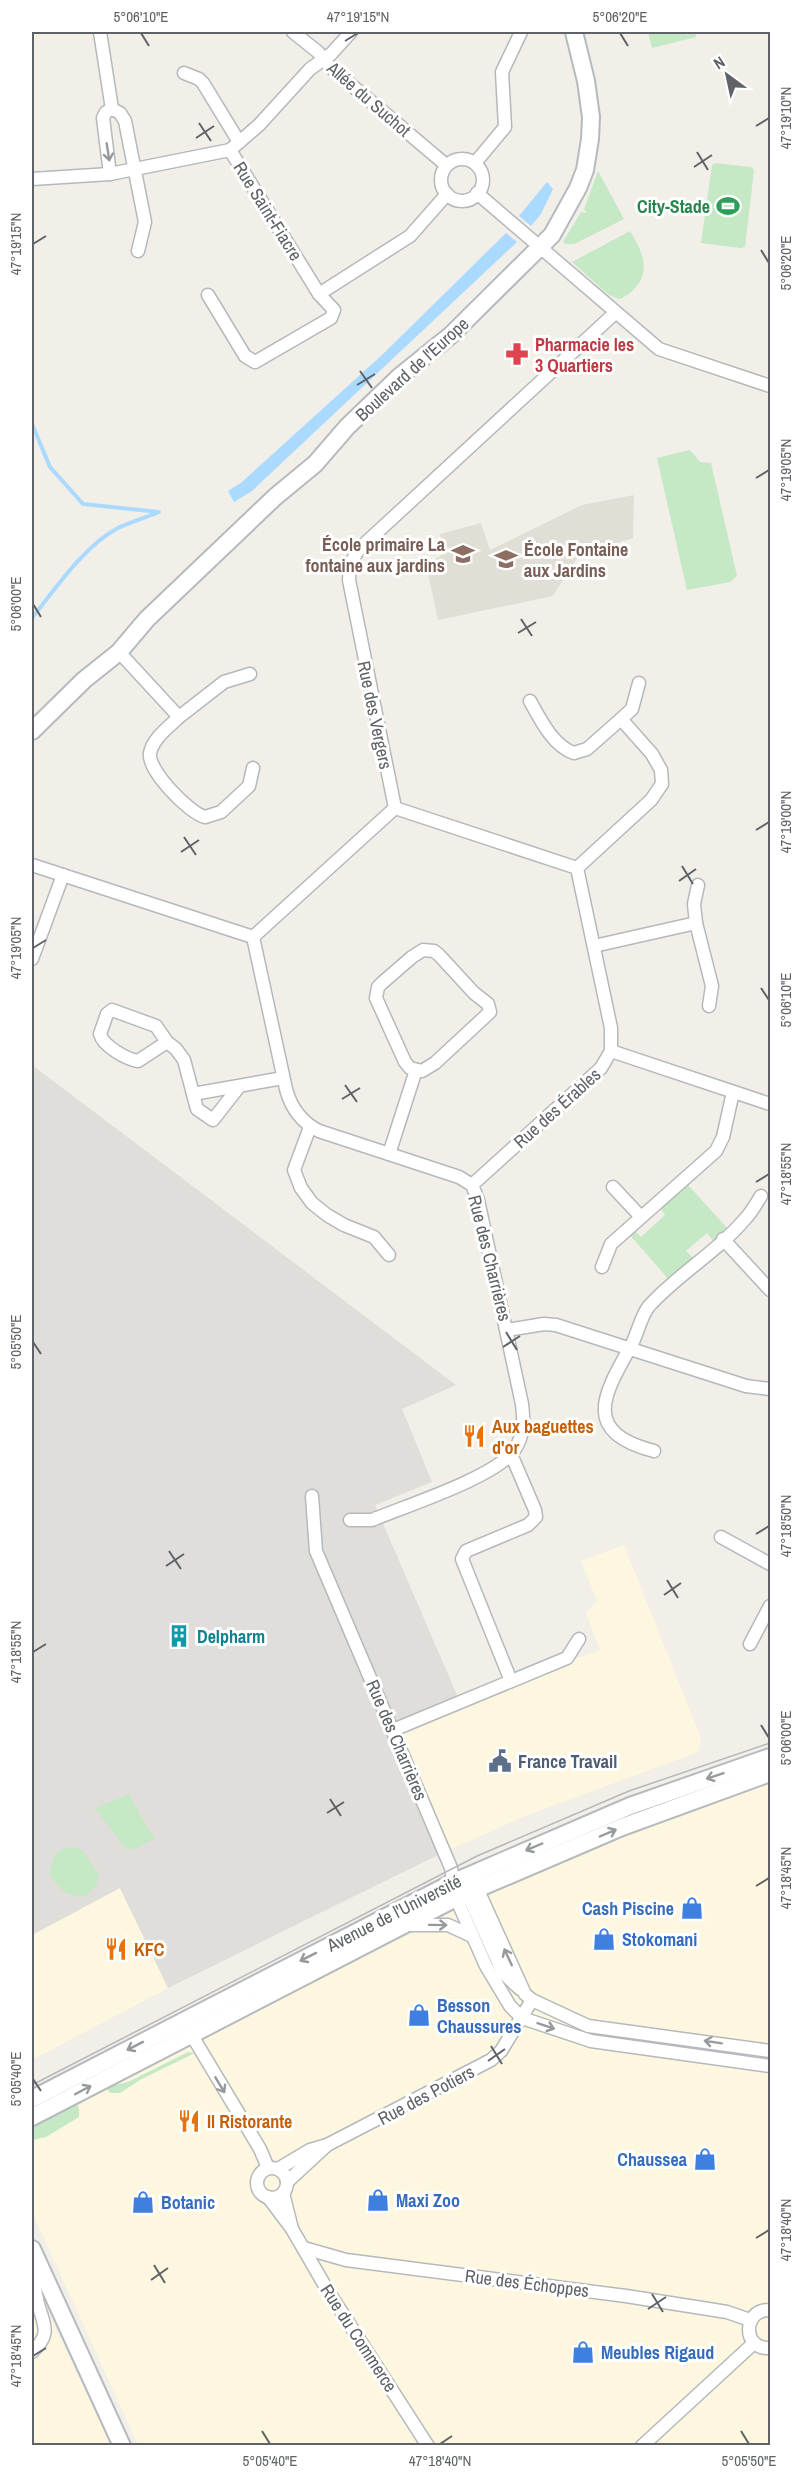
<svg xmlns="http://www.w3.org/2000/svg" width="802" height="2477" font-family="'Archivo Narrow',sans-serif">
  <rect width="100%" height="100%" fill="#f1efe8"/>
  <g fill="#fef7e0">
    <polygon points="624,1545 701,1738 698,1752 525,1816 444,1852 393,1730 511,1681 600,1650 586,1613 597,1601 581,1561"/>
    <polygon points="770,1777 770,2445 138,2445 32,2212 32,2124 478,1894"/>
    <polygon points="120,1888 168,1988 32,2060 32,1935"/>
    <polygon points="32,2277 56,2330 112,2445 32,2445"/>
  </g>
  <polygon fill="#e0deda" points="32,1065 456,1385 402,1409 432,1482 375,1505 460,1702 393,1730 444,1852 168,1988 120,1888 32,1935"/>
  <polygon fill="#e1ded6" points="634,495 633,538 579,555 553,596 438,620 426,564 444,554 440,534 481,523 490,550 582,505"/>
  <g fill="#c5e8c5">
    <polygon points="648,32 695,32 696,37 652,48"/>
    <polygon points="715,163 751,167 754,170 745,247 740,248 701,243 712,165"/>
    <polygon points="598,171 624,219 574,244 565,244 563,242 581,212 587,213 584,209"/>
    <path d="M630 231C641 249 652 270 635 288 631 293 625 297 619 299L609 295 572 262Z"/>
    <polygon points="690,450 700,462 711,463 737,576 730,582 687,590 657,458"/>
    <polygon points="687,1184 728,1229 714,1242 707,1233 686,1251 694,1259 670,1281 630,1235 635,1231 641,1237 665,1215 660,1208"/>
    <polygon points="129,1794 149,1831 156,1838 132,1850 125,1848 95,1808"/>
    <path d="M76 1847 83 1851 99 1875 96 1886 86 1896C67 1898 57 1888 49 1872L56 1853 65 1848Z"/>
    <polygon points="188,2052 195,2053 140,2080 120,2093 110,2093 106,2087 128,2082"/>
    <polygon points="76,2102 79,2108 79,2117 46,2137 32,2140 32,2126"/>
  </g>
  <g fill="#aadaff">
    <polygon points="547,182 553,189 541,214 531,226 519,216"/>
    <polygon points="506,233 517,242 252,491 234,502 228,491 242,482 382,355"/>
  </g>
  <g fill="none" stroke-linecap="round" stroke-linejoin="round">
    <g stroke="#aadaff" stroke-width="4">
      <polyline points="32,424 50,467 83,504 159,512"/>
      <path d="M32 618C55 589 85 545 118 528 130 522 144 518 157 513"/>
    </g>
    <g stroke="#b5b8bc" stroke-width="15">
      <g id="street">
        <polyline points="100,32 112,109"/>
        <polyline points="293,32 318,52 330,67 446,165"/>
        <polyline points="184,73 199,79 203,83 239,142"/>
        <polyline points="112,109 106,112 103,118 110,174 230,150 319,294 410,236 447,194"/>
        <polyline points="112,109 120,113 125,121 145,222 138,251"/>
        <polyline points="230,150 259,125 310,69 331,54 351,32"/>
        <circle cx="462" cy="180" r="21"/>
        <polyline points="475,163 505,127 502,72 521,32"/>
        <polyline points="32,179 110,174"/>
        <polyline points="477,193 659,349 770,386"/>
        <polyline points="208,295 245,356 255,362 331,318 334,310 319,294"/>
        <path d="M119 652 179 717C169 727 153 738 150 753 147 770 189 813 205 817L221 812 249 786 253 768"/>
        <path d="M530 701C540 719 553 746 574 753L587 749 621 719 652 754 661 770 662 784 651 800 577 868"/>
        <polyline points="179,717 224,682 250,674"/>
        <polyline points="621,719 632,709 639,683"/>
        <polyline points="395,808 577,868 611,1028 611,1051 601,1068 472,1185"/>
        <polyline points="32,865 253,937 395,808 349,580 350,564 359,549 615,313"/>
        <polyline points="696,923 694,904 698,885"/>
        <path d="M253 937 286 1089C291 1108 301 1122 319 1131L459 1177 472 1185 478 1200 522 1404C524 1420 524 1435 515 1449 497 1477 405 1506 372 1520H350"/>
        <polyline points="594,946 696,923 712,986 709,1006"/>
        <polygon points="423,950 434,951 439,955 474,993 488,1004 490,1012 435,1063 422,1071 410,1068 405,1062 376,998 378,987 382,983 412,957"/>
        <polyline points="32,959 63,875"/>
        <path d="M167 1042 138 1061C126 1059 103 1046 100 1034L107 1014 112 1010 156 1026 167 1042 176 1049 184 1060 193 1094 283 1078"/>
        <polyline points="611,1051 770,1104"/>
        <polyline points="193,1094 197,1109 213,1120 238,1088"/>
        <polyline points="310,1127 294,1170 301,1188 312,1203 327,1215 344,1225 374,1237 389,1255"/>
        <polyline points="389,1154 416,1070"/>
        <polyline points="613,1187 641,1217"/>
        <polyline points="723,1239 770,1290"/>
        <polyline points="602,1267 611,1244 716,1151 723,1137 733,1092"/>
        <polyline points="507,1330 544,1324 556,1325 746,1386 770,1389"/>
        <path d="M654 1451C580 1432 604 1394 632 1344 638 1332 641 1316 649 1306 678 1274 717 1252 745 1219 751 1213 756 1204 761 1196"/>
        <polyline points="509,1457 514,1461 535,1510 536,1517 528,1525 466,1551 462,1559 511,1681"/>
        <polyline points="312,1496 316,1551 451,1868 456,1898 486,1966 510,2006 522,2018 591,2041 770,2066"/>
        <polyline points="721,1537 770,1564"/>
        <polyline points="750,1644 770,1606"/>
        <polyline points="393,1730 567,1658 579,1639"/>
        <polyline points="473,1885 477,1888 525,1994 532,2000 588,2026 770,2051"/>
        <polyline points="461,1889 467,1893 503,1973 520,1989"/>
        <polyline points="407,1925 448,1925 472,1936"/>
        <polyline points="191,2034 260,2149 268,2168"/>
        <polyline points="327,2145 491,2060 501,2051 532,2000"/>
        <circle cx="272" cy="2183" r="15"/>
        <polyline points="278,2169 310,2150 327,2145 287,2182"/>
        <polyline points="268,2197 292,2229 283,2193"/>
        <polyline points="292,2229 328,2291 428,2446"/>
        <polyline points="304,2248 346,2260 626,2296 727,2312 750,2320"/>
        <path d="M32 2266C34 2279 35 2292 38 2304 44 2325 52 2334 32 2352"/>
        <path d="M770 2310C742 2309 742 2350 770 2348"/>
        <polyline points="642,2446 754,2343"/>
      </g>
    </g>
    <g stroke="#b6babf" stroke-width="20">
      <g id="secondary">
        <polyline points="32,731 84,680 119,652 147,619 275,497 315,464 347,427 399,377 451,335 552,235 578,188 585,170 590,139 591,117 586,81 574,32"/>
        <polyline points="32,2099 454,1882 630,1806 770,1757"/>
        <polyline points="32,2117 456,1898 622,1827 770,1773"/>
        <polyline points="32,2249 122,2446"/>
      </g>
    </g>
    <use href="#street" stroke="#fff" stroke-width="12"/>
    <use href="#secondary" stroke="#fff" stroke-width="16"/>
    <polyline stroke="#b6b7b8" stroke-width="1.5" points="32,2085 477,1856 629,1791 770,1743"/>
  </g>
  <defs><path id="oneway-shaft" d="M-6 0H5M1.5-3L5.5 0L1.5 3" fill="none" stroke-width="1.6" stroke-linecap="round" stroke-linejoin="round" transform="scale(1.5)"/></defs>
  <g stroke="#979a9d">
    <use href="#oneway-shaft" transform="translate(108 152) rotate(81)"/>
    <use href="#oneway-shaft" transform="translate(715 1776) rotate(162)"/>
    <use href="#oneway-shaft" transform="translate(608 1833) rotate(-23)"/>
    <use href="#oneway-shaft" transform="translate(534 1847) rotate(157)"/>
    <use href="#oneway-shaft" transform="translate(438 1925) rotate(1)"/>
    <use href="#oneway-shaft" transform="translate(308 1957) rotate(153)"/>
    <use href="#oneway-shaft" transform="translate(508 1957) rotate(-115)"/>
    <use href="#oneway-shaft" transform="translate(546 2026) rotate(19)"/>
    <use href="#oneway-shaft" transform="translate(713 2042) rotate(-171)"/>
    <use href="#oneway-shaft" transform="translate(135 2046) rotate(153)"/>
    <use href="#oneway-shaft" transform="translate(220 2085) rotate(59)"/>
    <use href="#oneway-shaft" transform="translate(83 2090) rotate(-28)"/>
  </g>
  <path fill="none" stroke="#5f6368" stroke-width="2" d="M141 33 149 46M620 33 628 46M345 41 358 33M199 123 211 141M756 126 769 118M196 138 214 126M697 152 708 170M694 167 712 155M33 244 46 236M761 250 769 263M360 371 372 388M357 385 375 374M756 478 769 470M33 604 41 617M521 619 532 636M518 633 536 622M756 830 769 822M184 837 196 855M181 852 199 840M682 866 693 884M679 881 696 869M33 948 46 940M761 988 769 1000M345 1085 357 1102M342 1099 360 1088M756 1182 769 1174M506 1332 517 1350M33 1342 41 1354M503 1347 520 1336M756 1534 769 1526M169 1551 181 1569M166 1566 184 1554M667 1580 678 1598M664 1595 681 1583M33 1652 46 1644M761 1725 769 1738M330 1799 341 1816M327 1813 344 1802M756 1886 769 1878M491 2046 502 2064M488 2061 505 2049M33 2079 41 2091M756 2238 769 2230M154 2265 165 2283M151 2280 168 2268M652 2294 663 2312M648 2309 666 2297M33 2356 46 2348M262 2431 270 2444M741 2431 749 2444M440 2444 452 2436"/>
  <defs>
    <g id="stadium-bare" transform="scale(1.8)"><path d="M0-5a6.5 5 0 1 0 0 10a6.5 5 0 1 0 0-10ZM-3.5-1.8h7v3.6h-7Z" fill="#2e9e5b" stroke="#fff" stroke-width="2.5" paint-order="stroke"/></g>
    <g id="pharmacy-bare" transform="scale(1.8)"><path d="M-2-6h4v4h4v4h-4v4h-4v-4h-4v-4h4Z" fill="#e0444e" stroke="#fff" stroke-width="2.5" paint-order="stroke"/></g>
    <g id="school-bare" transform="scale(1.8)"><path d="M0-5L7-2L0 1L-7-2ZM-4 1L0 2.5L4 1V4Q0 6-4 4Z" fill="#8d6e63" stroke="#fff" stroke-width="2.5" paint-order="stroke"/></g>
    <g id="restaurant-bare" transform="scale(1.8)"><path d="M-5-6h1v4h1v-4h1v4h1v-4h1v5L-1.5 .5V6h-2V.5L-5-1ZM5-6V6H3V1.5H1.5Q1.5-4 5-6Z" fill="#e8710a" stroke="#fff" stroke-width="2.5" paint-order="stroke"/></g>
    <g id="building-bare" transform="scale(1.8)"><path d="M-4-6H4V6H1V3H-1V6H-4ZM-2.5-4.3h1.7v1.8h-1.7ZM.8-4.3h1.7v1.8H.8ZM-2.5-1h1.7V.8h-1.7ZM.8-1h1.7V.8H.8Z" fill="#0f9aa8" stroke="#fff" stroke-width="2.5" paint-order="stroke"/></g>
    <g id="civic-bare" transform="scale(1.8)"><path d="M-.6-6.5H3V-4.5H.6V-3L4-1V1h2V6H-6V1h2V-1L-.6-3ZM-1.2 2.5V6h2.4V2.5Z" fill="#5c6f8a" stroke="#fff" stroke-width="2.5" paint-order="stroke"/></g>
    <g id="shop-bare" transform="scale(1.8)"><path d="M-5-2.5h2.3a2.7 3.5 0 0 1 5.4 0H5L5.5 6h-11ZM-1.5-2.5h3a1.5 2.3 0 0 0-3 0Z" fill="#3f7fe0" stroke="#fff" stroke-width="2.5" paint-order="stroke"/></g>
  </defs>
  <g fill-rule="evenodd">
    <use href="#stadium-bare" x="728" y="206"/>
    <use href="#pharmacy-bare" x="517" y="354"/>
    <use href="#school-bare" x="463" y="554"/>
    <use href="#school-bare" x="506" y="559"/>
    <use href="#restaurant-bare" x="474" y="1436"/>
    <use href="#building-bare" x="179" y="1636"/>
    <use href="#civic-bare" x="500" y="1761"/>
    <use href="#shop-bare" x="692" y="1908"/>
    <use href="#shop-bare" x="604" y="1939"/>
    <use href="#restaurant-bare" x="116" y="1949"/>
    <use href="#shop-bare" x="419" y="2015"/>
    <use href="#restaurant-bare" x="189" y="2121"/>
    <use href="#shop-bare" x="705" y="2159"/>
    <use href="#shop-bare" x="378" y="2200"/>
    <use href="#shop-bare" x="143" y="2202"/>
    <use href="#shop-bare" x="583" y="2352"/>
  </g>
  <g text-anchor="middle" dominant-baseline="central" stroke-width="6" stroke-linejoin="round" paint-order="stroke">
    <g font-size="18" fill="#5f6368" stroke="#fff">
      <text transform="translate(369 99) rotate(41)">Allée du Suchot</text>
      <text transform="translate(268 211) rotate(58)">Rue Saint-Fiacre</text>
      <text transform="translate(412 369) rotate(-42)">Boulevard de l'Europe</text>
      <text transform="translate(375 715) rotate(78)">Rue des Vergers</text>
      <text transform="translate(557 1108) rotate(-42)">Rue des Érables</text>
      <text transform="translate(490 1258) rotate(76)">Rue des Charrières</text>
      <text transform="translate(397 1740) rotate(67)">Rue des Charrières</text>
      <text transform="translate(394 1913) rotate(-27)">Avenue de l'Université</text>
      <text transform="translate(426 2095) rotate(-28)">Rue des Potiers</text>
      <text transform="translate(527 2283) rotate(7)">Rue des Échoppes</text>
      <text transform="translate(359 2338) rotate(57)">Rue du Commerce</text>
    </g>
    <g font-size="18" font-weight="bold" fill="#27864d" stroke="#fff" text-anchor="end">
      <text x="710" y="206">City-Stade</text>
    </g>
    <g font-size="18" font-weight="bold" fill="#be3a42" stroke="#fff" text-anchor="start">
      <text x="535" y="344">Pharmacie les<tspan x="535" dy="21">3 Quartiers</tspan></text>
    </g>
    <g font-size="18" font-weight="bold" fill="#785e54" stroke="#fff" text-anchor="end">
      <text x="445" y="544">École primaire La<tspan x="445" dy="21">fontaine aux jardins</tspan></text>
      <text x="524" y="549" text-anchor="start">École Fontaine<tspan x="524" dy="21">aux Jardins</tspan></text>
    </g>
    <g font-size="18" font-weight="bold" fill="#c56008" stroke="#fff" text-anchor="start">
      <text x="492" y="1426">Aux baguettes<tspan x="492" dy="21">d'or</tspan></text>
      <text x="134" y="1949">KFC</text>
      <text x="207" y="2121">Il Ristorante</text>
    </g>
    <g font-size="18" font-weight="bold" fill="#0d838f" stroke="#fff" text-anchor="start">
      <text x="197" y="1636">Delpharm</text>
    </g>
    <g font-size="18" font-weight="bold" fill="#4e5e75" stroke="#fff" text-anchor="start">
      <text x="518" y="1761">France Travail</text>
    </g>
    <g font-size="18" font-weight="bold" fill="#366cbe" stroke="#fff" text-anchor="start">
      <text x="674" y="1908" text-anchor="end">Cash Piscine</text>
      <text x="622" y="1939">Stokomani</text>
      <text x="437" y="2005">Besson<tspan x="437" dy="21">Chaussures</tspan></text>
      <text x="687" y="2159" text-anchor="end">Chaussea</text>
      <text x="396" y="2200">Maxi Zoo</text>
      <text x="161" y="2202">Botanic</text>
      <text x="601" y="2352">Meubles Rigaud</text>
    </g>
  </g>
  <rect width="802" height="2477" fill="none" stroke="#ffffff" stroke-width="66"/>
  <g transform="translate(727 75) rotate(327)" stroke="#ffffff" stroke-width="4.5" paint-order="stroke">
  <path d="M0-4.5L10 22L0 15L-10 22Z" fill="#5f6368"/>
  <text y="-9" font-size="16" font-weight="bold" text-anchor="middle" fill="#5f6368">N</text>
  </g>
  <rect x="33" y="33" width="736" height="2411" fill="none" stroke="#5f6368" stroke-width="2"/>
  <g font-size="15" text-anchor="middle" fill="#5f6368">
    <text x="141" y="22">5°06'10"E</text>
    <text x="358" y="22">47°19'15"N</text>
    <text x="620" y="22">5°06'20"E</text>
    <text transform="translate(786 118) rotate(-90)" y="5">47°19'10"N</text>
    <text transform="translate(16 244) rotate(-90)" y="5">47°19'15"N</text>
    <text transform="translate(786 263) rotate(-90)" y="5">5°06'20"E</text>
    <text transform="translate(786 470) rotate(-90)" y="5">47°19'05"N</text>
    <text transform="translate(16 604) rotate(-90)" y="5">5°06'00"E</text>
    <text transform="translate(786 822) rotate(-90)" y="5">47°19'00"N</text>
    <text transform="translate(16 948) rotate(-90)" y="5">47°19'05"N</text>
    <text transform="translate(786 1000) rotate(-90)" y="5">5°06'10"E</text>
    <text transform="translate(786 1174) rotate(-90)" y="5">47°18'55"N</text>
    <text transform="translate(16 1342) rotate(-90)" y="5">5°05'50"E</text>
    <text transform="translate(786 1526) rotate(-90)" y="5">47°18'50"N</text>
    <text transform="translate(16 1652) rotate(-90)" y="5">47°18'55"N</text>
    <text transform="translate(786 1738) rotate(-90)" y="5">5°06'00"E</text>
    <text transform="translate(786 1878) rotate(-90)" y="5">47°18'45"N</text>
    <text transform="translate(16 2079) rotate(-90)" y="5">5°05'40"E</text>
    <text transform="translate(786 2230) rotate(-90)" y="5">47°18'40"N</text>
    <text transform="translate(16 2356) rotate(-90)" y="5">47°18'45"N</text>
    <text x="270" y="2466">5°05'40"E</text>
    <text x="440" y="2466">47°18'40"N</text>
    <text x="749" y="2466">5°05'50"E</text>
  </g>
</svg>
